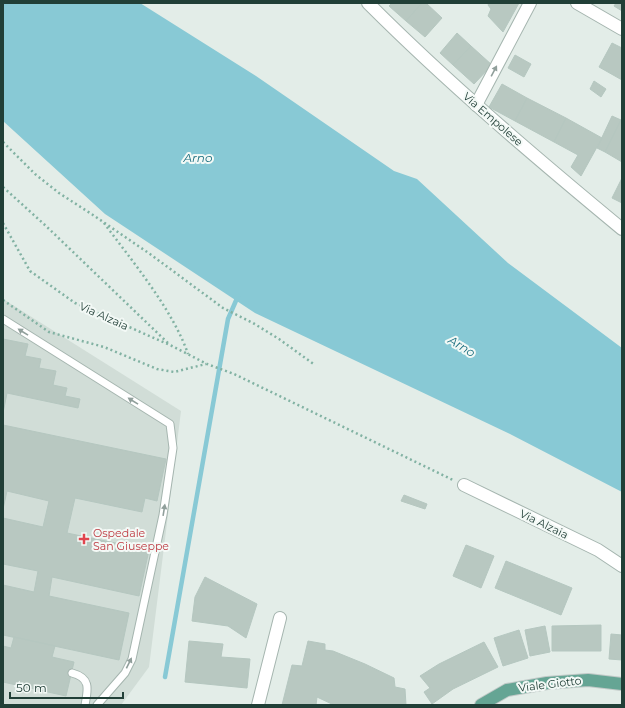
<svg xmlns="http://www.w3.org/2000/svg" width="625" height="708" font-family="Montserrat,sans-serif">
  <rect width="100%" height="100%" fill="#e3ede8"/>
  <polygon fill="#d1ddd7" points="3,299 181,411 149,667 121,705 3,705"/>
  <polygon fill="#88c9d5" points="3,3 140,3 256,76 394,171 417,179 508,263 622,348 622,492 510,434 255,313 105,214 3,121"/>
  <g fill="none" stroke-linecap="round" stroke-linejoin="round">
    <polyline stroke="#88c9d5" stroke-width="4.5" points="165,677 228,319 238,296"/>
  </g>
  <g fill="#b8c8c1" stroke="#b5c7c0">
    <polygon points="392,3 422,3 406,21 389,6"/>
    <polygon points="422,3 426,3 442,18 425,37 406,21"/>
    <polygon points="489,3 519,3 503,32 488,16 491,9 488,5"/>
    <polygon points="616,3 622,3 622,11 614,6"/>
    <polygon points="457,33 471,46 453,65 440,53"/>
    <polygon points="612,43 622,48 622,80 599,67"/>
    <polygon points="471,46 492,65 474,84 453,65"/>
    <polygon points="515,55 531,64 524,77 508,68"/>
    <polygon points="594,81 606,89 601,97 590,89"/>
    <polygon points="502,84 527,98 515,121 489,107"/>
    <polygon points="527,98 566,118 554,142 515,121"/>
    <polygon points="612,116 621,120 605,152 597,148"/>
    <polygon points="566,118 602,138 581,176 571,167 578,155 554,142"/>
    <polygon points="621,120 622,121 622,162 605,152"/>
    <polygon points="622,178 622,203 612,198"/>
    <polygon points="3,339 28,344 25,356 41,359 39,368 56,371 53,385 67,388 65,396 80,399 78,408 7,393 3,413"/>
    <polygon points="3,425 166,459 157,501 145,498 142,512 75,498 67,533 149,550 139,596 52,577 49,596 129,613 119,660 3,635 3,585 34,592 38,571 3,564 3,518 43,527 49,501 7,491 3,509"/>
    <polygon points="404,495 427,504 425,509 401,501"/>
    <polygon points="466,545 494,556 481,588 453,576"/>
    <polygon points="506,561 572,588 561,615 495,588"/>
    <polygon points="205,577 257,604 246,638 228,626 192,621 195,597"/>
    <polygon points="601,625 601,651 552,651 552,626"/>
    <polygon points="545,626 550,652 530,656 525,630"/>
    <polygon points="519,630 528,658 503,666 494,638"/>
    <polygon points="611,634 622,635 622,660 609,659"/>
    <polygon points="14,637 55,646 52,657 74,662 66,696 3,682 3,646 11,648"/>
    <polygon points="189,641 223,644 221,657 250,659 247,688 185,682"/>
    <polygon points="308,641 325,644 325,650 333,651 365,664 394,678 395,687 405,689 406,705 334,705 317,697 316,705 282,705 292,665 302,666"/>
    <polygon points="484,642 498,667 453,689 432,704 424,692 430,688 420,676 439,664"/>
  </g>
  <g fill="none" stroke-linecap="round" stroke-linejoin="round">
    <g stroke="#a5b5af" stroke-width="9">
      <g id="lane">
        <polyline points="3,319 170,424 173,448 163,515 132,659 125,673 97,705"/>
        <path d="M72 673C91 678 88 689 85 705"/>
      </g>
    </g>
    <g stroke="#a5b5af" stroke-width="14">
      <g id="street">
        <path d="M368 3C448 83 535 157 622 229"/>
        <polyline points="577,3 622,29"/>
        <polyline points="476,105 530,3"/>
        <polyline points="464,485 598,550 622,566"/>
        <polyline points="258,705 280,618"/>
      </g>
    </g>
    <g stroke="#c1c9c7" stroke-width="14">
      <polyline id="primary" points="481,705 507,690 547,683 588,680 622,684"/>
    </g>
    <g stroke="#82b2a3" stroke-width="2.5" stroke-dasharray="2 3" stroke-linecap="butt">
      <polyline points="3,142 35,174 59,193 93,215 150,254 223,308 253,323 279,339 315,365"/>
      <polyline points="3,187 46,226 170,345"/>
      <polyline points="3,223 30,271 75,303 172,346 207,364 234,374 453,480"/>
      <path d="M104 223C132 261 173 310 188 354"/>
      <polyline points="3,300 49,332 104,347 157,369 174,372 206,364"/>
    </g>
    <use href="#lane" stroke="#fff" stroke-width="7"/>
    <use href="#street" stroke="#fff" stroke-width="12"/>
    <use href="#primary" stroke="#65a594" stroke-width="12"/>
  </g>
  <defs><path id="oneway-solid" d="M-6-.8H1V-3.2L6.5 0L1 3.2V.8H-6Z"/></defs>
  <g fill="#909f9b">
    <use href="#oneway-solid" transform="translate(494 71) rotate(-62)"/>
    <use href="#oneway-solid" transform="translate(23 332) rotate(-148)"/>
    <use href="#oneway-solid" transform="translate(133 401) rotate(-148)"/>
    <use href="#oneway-solid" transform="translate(164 510) rotate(-81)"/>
    <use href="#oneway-solid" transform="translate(129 663) rotate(-64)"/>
  </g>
  <path fill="#e0444e" stroke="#f3f9f6" stroke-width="1.5" d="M82 533h4v4h4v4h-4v4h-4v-4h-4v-4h4z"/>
  <g text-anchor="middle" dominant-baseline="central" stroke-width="4" stroke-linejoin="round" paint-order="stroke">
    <g font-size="11" fill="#213f37" stroke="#f3f9f6">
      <text transform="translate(493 119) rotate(41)">Via Empolese</text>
      <text transform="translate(104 316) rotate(24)">Via Alzaia</text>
      <text transform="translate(544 524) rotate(26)">Via Alzaia</text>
      <text transform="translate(550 684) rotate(-7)">Viale Giotto</text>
    </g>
    <g font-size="11" fill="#be3a42" stroke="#f3f9f6" text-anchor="start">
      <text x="93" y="533">Ospedale<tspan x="93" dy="13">San Giuseppe</tspan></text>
    </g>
    <g font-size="12" font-style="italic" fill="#186d7e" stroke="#f3f9f6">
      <text x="198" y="157">Arno</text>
      <text transform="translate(462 346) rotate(32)">Arno</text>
    </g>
  </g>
  <rect width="625" height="708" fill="none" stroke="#213f37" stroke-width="8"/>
  <path d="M10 692v6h113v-6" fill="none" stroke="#213f37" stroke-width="2"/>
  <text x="16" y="692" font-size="12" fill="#213f37" stroke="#f3f9f6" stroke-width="3" paint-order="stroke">50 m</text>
</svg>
